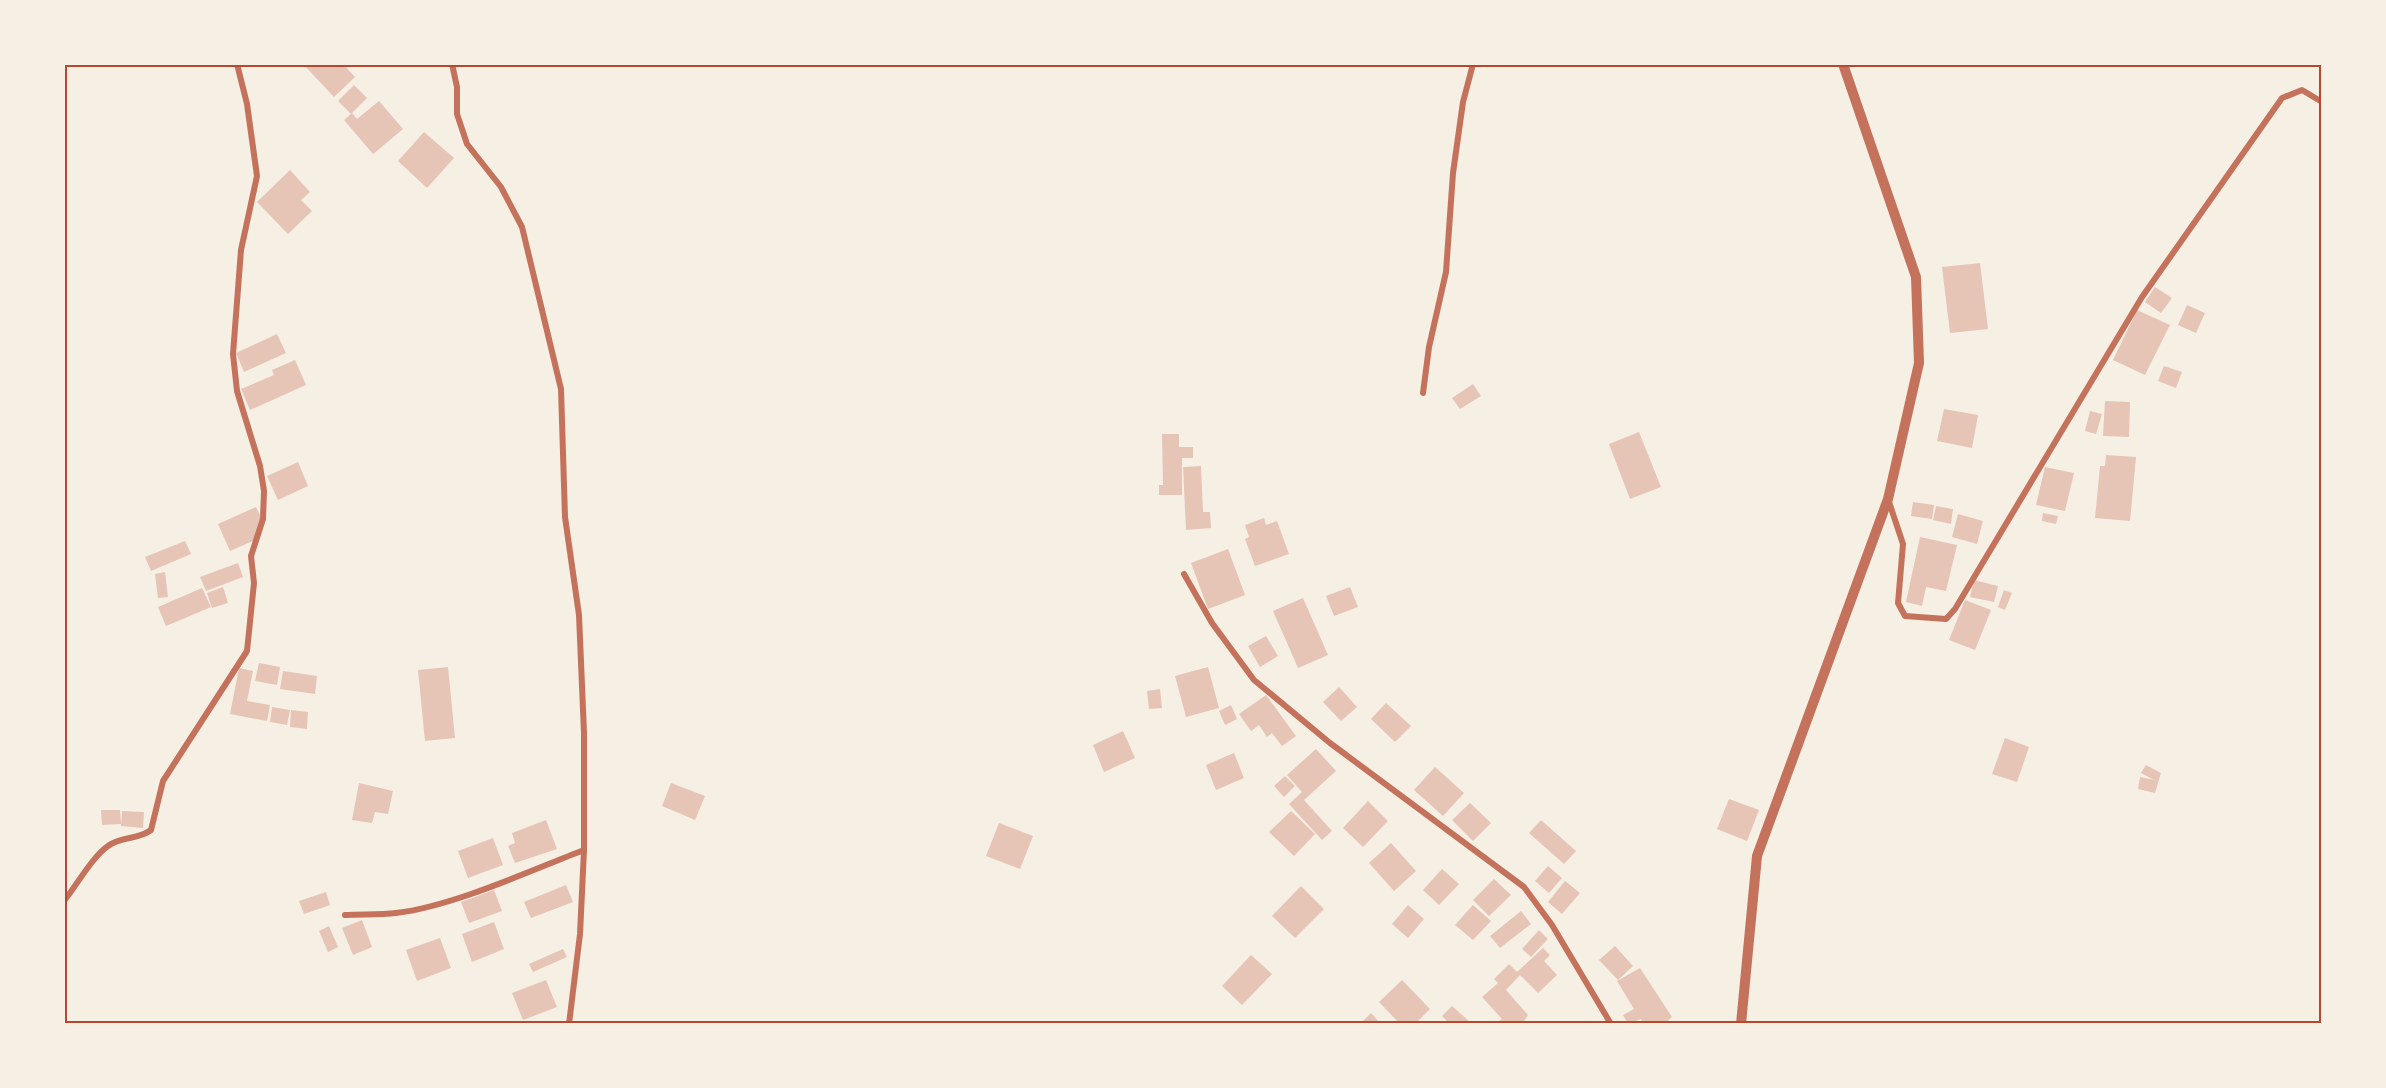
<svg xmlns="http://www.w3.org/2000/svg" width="2386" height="1088" font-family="Inter,sans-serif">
  <rect width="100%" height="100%" fill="#f6efe4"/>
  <g fill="#e6c5b7">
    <polygon points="303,64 343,64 355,77 334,97"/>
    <polygon points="354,85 367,98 351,114 338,101"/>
    <polygon points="379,101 403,129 373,154 344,120 352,113 357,119"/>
    <polygon points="424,132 454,158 427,188 398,161"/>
    <polygon points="290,170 310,192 301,200 312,211 288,234 257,202"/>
    <polygon points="1980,263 1988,329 1950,333 1942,267"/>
    <polygon points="2155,287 2172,298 2161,313 2145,302"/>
    <polygon points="2187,305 2205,313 2196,333 2178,325"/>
    <polygon points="2137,310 2170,325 2145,375 2113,360"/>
    <polygon points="277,334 286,353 244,372 236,353"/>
    <polygon points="295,360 306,385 250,410 241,389 274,375 272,370"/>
    <polygon points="2164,366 2182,372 2176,388 2158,381"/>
    <polygon points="1473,384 1481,396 1460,409 1452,398"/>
    <polygon points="2105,401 2130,402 2129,437 2103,436"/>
    <polygon points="1944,409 1978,415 1972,448 1937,441"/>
    <polygon points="2090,411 2102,414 2096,434 2085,431"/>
    <polygon points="1639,432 1661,487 1630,499 1609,444"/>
    <polygon points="1162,434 1179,434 1179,447 1193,447 1193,458 1182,458 1182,495 1159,495 1159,485 1163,485"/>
    <polygon points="2106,455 2136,457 2130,521 2095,518 2100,466 2105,466"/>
    <polygon points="298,462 308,486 278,500 267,476"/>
    <polygon points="1201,466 1203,512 1210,512 1211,528 1186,530 1183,467"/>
    <polygon points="2045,467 2074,473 2065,511 2036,505"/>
    <polygon points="1913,502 1934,505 1932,519 1911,516"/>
    <polygon points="1936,506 1953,509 1951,524 1933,520"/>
    <polygon points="256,507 262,520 255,540 230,551 218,524"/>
    <polygon points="2043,513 2058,516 2056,524 2042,521"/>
    <polygon points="1958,514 1983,521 1977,544 1952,537"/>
    <polygon points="1264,518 1266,525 1277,521 1289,554 1255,566 1245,539 1249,537 1245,525"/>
    <polygon points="1920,537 1957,545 1946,591 1926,587 1922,606 1906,602"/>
    <polygon points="185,541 191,554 151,571 145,557"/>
    <polygon points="1228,549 1245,595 1208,609 1191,563"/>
    <polygon points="238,563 243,577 206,591 200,577"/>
    <polygon points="165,572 168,597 158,598 155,574"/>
    <polygon points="1974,580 1998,586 1994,602 1970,597"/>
    <polygon points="223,587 228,603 212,608 207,593"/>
    <polygon points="1350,587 1358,607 1334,616 1326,596"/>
    <polygon points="202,588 211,607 166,626 158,607"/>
    <polygon points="2004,590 2012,593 2005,610 1998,607"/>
    <polygon points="1303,598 1328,655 1298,668 1273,611"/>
    <polygon points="1965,600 1991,610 1975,650 1949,640"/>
    <polygon points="1266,636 1278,656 1260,667 1248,646"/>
    <polygon points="259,663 280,667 277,685 255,681"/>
    <polygon points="448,667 455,738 425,741 418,670"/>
    <polygon points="1208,667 1219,708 1186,717 1175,676"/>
    <polygon points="239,668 253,671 247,701 270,705 267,721 230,714"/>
    <polygon points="283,671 317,676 315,694 280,689"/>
    <polygon points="1339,687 1357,707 1341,721 1323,702"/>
    <polygon points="1160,689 1162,708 1149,709 1147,691"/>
    <polygon points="1266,695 1296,736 1282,746 1272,733 1267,737 1259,725 1251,731 1239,714"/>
    <polygon points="1386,703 1411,726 1395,742 1371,719"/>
    <polygon points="1231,705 1237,719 1225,725 1219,711"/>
    <polygon points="272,707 290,710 287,725 270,722"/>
    <polygon points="291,710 308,712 307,729 290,727"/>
    <polygon points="1123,731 1135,758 1104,772 1093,745"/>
    <polygon points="2005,738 2029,747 2017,782 1992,774"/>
    <polygon points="1316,749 1336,771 1304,800 1332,831 1322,840 1289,804 1302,792 1287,775"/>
    <polygon points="1234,753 1244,778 1216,790 1206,765"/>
    <polygon points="2146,765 2161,773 2155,793 2138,789 2140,777 2154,780 2141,773"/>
    <polygon points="1435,767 1464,793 1443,816 1414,790"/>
    <polygon points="1285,776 1295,786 1284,797 1274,786"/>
    <polygon points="359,783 393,791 388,814 375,812 372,823 352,820"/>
    <polygon points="671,783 705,796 695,820 662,806"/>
    <polygon points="1729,799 1759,810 1747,841 1717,829"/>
    <polygon points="1368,801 1388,821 1363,847 1343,828"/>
    <polygon points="1470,803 1491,823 1473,841 1452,820"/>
    <polygon points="101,810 120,810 121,824 102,825"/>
    <polygon points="122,811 144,812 143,828 121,826"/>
    <polygon points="1291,811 1315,834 1294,856 1269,832"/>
    <polygon points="546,820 557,849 515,863 508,846 515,843 512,833"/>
    <polygon points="1541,820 1576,851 1564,864 1529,833"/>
    <polygon points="999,823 1033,836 1020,869 986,856"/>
    <polygon points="493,838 503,865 468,878 458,851"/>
    <polygon points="1391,843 1416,871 1394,891 1369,863"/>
    <polygon points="1548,866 1562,878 1549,893 1535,881"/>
    <polygon points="1442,869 1459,884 1439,905 1423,890"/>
    <polygon points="1494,879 1511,895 1489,916 1473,900"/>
    <polygon points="1565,881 1580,893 1562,914 1548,902"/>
    <polygon points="566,885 573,902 531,918 524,902"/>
    <polygon points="1301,886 1324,909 1295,938 1272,916"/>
    <polygon points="494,890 502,911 469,923 461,902"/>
    <polygon points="326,892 330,905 304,914 299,901"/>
    <polygon points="1408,905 1424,919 1408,938 1392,924"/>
    <polygon points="1473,905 1491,921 1473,940 1455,925"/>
    <polygon points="1521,911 1531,924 1500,948 1490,936"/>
    <polygon points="362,920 372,947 353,955 342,928"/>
    <polygon points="494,922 504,949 472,962 462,934"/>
    <polygon points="329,926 338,947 328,952 319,931"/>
    <polygon points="1539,930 1548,939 1531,957 1522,949"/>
    <polygon points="440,938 451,968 417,981 406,950"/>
    <polygon points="1615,946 1633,966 1618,980 1599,960"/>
    <polygon points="1543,948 1550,955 1544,961 1557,975 1538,993 1520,975 1506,990 1528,1015 1522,1024 1501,1024 1499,1021 1502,1019 1482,997 1498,983 1494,979 1509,964 1517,972"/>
    <polygon points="563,949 567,957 533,972 529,964"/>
    <polygon points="1251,955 1272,974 1242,1005 1222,986"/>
    <polygon points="1640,968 1672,1017 1664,1024 1643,1024 1641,1019 1628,1024 1623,1015 1634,1009 1617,981"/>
    <polygon points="546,980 557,1007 523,1020 512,993"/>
    <polygon points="1402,980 1430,1009 1415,1024 1400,1024 1379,1002"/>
    <polygon points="1452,1006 1470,1022 1469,1024 1450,1024 1442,1016"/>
    <polygon points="1371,1013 1380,1023 1360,1024"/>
  </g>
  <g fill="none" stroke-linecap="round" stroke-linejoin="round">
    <g stroke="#c5725c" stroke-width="6">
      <polyline points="452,64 457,87 457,114 467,144 501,187 522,227 561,389 565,517 579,615 584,733 584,850 580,934 569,1024"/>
      <polyline points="1423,393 1429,347 1446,272 1453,173 1463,102 1473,64"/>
      <polyline points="1888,499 1903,544 1898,603 1905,616 1946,619 1955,609 2142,297 2282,98 2302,90 2322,102"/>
      <polyline points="1184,574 1212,623 1254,680 1330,743 1524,887 1552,925 1611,1024"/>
      <path d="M64 901C76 886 93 856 108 846 121 836 138 840 151 830L163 781 247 651 254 583 251 556 263 519 264 491 260 466 237 391 233 354 241 250 257 176 247 104 237 64"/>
      <path d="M345 915C362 914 379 915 396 913 454 906 529 871 584 850"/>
    </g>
    <polyline stroke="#c5725c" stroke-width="10" points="1741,1024 1757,856 1888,499 1919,363 1916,277 1843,64"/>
  </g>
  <rect width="2386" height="1088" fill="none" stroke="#f6efe4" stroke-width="132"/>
  <rect x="66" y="66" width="2254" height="956" fill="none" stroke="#b5482f" stroke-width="2"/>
</svg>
